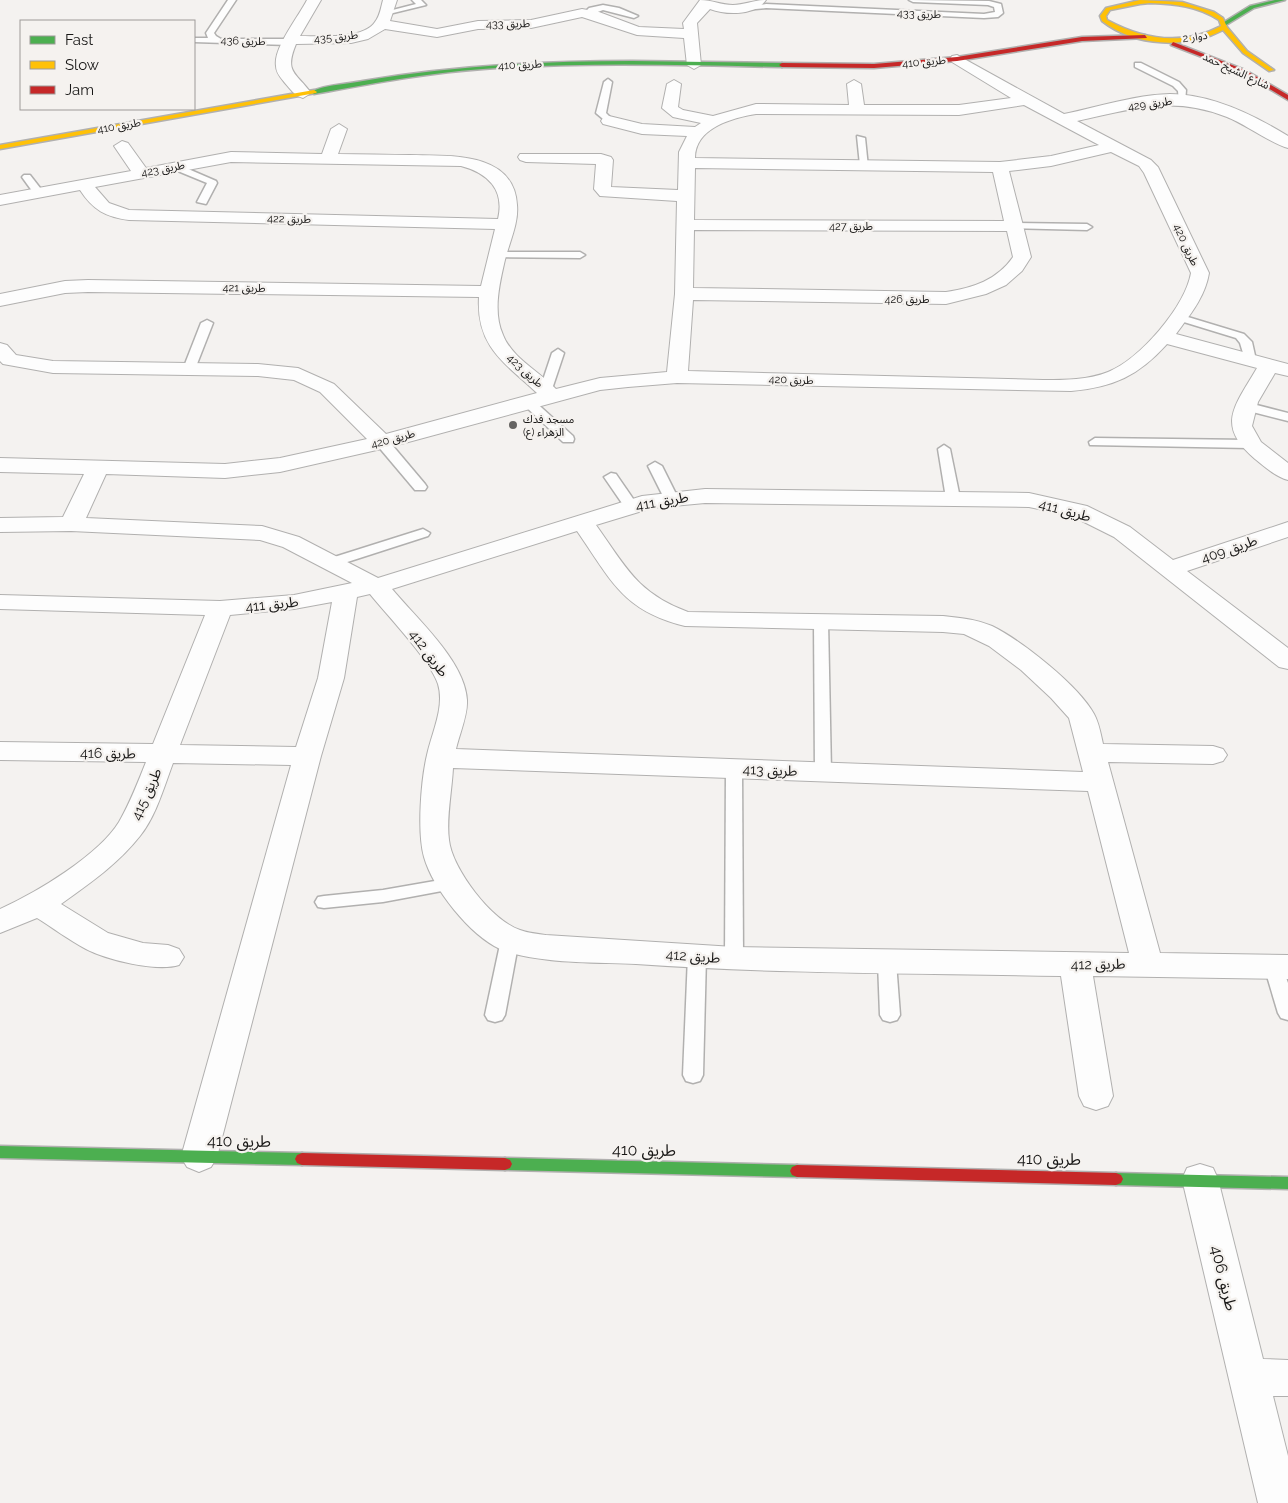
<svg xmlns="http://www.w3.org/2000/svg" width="1288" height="1503" font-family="Raleway,'Noto Sans Arabic',sans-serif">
  <rect width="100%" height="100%" fill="#f4f2f0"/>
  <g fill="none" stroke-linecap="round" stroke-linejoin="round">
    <g stroke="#b1b0af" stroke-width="3">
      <g id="lane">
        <polygon points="228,0 236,0 214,33 216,36 221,39 290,39 294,42 290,45 194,42 194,38 208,38 206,33"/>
        <polygon points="412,0 421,0 426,5 385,15 381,13 416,4"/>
        <polygon points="909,0 989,1 1001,4 1003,13 998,17 984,18 766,8 745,10 741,8 766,4 984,14 995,12 994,7 988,5 913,2"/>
        <polygon points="603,5 619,8 638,16 634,18 603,10 587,16 583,14 589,8"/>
        <polygon points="1135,63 1141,63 1179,82 1186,90 1185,102 1179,102 1178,91 1173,86 1135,67"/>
        <polygon points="608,79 612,82 606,113 614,121 609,124 596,113 604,82"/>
        <polygon points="857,136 865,138 868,167 860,165"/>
        <polygon points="173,165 179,165 216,181 217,183 206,204 197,202 207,183 173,169"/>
        <polygon points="24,175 30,175 44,193 43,195 35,195 22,177"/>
        <polygon points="1015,223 1087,224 1092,227 1087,230 1011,228 1011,224"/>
        <polygon points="499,252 580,252 585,255 580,258 495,257 494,255"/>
        <polygon points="1178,314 1244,334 1252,342 1256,360 1250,364 1246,363 1240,343 1236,338 1174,319 1174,315"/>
        <polygon points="207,320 213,323 195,369 193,372 185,372 183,369 201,323"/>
        <polygon points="558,349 564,353 552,389 550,392 542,392 540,389 552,353"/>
        <polygon points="528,398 532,399 573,436 574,439 573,442 563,442 524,405 522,402"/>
        <polygon points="1245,402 1288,413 1288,421 1241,409 1239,406"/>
        <polygon points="382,438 387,439 425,484 427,487 425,490 415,490 377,445 376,442 377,439"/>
        <polygon points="1095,438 1249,440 1255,444 1249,448 1090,445 1089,442"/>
        <polygon points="944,445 950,449 960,498 953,502 946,498 938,449"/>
        <polygon points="655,462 662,466 678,498 676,501 666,501 664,498 648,466"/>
        <polygon points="611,473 616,474 636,503 638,506 636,509 626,509 604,477"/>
        <polygon points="423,529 430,533 428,536 338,565 328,565 326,562 328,559"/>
        <polygon points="821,617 828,621 831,772 829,776 817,776 815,772 814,621"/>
        <polygon points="734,764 740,765 742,769 743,959 741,964 734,966 727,964 725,959 726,769 728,765"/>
        <polygon points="452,878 458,880 461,884 458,888 383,902 324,908 318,907 315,902 318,897 324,896 383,890"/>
        <polygon points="510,933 516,935 519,940 505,1015 502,1020 495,1022 488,1020 485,1015 501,940 504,935"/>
        <polygon points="697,949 704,951 706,956 703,1075 700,1081 693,1083 686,1081 683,1075 688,956 690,951"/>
        <polygon points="887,955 894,957 896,962 900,1015 897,1020 890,1022 883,1020 880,1015 878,962 880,957"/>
        <polygon points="1273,959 1280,961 1288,983 1288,1020 1281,1018 1278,1013 1264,966 1266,961"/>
      </g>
    </g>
    <g stroke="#b1b0af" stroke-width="2">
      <g id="street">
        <path d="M307 0H321L300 36C319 36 363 40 375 22 380 16 381 7 383 0H397L390 21 437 29 478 21 531 20 582 9 599 12 639 27 684 29 683 23 700 0C712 0 721 5 733 5 744 5 754 0 766 0 755 16 726 15 710 9L697 23 701 65 694 69 687 65 684 38 637 35 582 17 531 28 478 29 437 37 385 29 368 39 351 43 296 44C284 73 296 72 311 93L303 98C295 96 290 89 285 83 281 78 276 73 276 66 273 48 299 16 307 0Z"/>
        <path d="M957 55 1064 114C1099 107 1134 95 1170 94 1211 94 1254 115 1288 136V148C1272 144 1245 124 1227 117 1173 95 1131 109 1077 121L1151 160 1158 167 1209 273C1205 297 1190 315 1176 334L1288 364V376L1275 373 1258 402 1252 426 1261 442 1288 463V480C1276 477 1265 467 1255 459 1215 425 1235 406 1257 368L1167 344C1138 376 1114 387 1071 391L677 383 628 387 600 390 390 447 280 472 225 478 106 474 86 518 262 526 299 537 378 578 642 496 705 489 1029 493 1087 506 1130 527 1173 560 1288 522V537L1187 571 1288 648V669L1279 667 1114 537 1072 516 1029 507 705 503 652 508 596 525C626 567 637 593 688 612L943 616C960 618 976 619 992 626 1021 640 1079 686 1094 714 1099 723 1101 735 1103 744L1213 746 1223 749 1227 755 1223 761 1213 764 1108 762 1160 953 1288 955V979L1093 976 1113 1096 1108 1106 1096 1110 1084 1106 1079 1096 1061 976C919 973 777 974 636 964 597 962 535 964 500 949 470 935 433 889 424 857 417 832 421 780 427 755 432 732 445 707 438 684 431 661 387 615 370 594L357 597 344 678 321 756 217 1157 211 1167 199 1172 187 1167 181 1157 291 765 173 763C164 787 156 816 140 836 118 864 90 883 61 904L108 933 143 943 168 945 179 949 184 957 179 965C157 972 107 960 86 949 69 940 53 928 37 918L0 933V909C36 893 99 855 119 822 130 803 138 782 146 762L0 760V742L153 744 205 615 0 609V595L220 601 294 595 352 583 283 547 260 540 71 531 0 532V518L63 517 84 474 0 472V458L225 464 280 458 367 439 320 392 294 380 258 376 53 373 3 364 0 361V343L7 345 16 355 53 361 258 364 298 368 334 384 386 434 537 393C505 363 476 347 479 297L88 292 65 293 0 306V294L65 281 88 280 481 286 495 229 129 220C106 217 93 210 80 190L0 205V195L131 171 114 146 122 141 128 143 146 168 231 152 322 154 331 129 339 124 347 129 338 154C362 154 386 155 410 155 449 156 514 151 517 205 519 224 508 245 504 264 499 286 493 313 503 335 512 358 539 371 556 389L600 378 667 372 675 294 677 201 600 196 594 189 596 164 526 162 520 160 518 157 520 154H601L611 157 613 160 611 187 678 190 679 152 687 136 642 134 603 124 601 121 603 118 609 116 642 124 695 127 701 123 673 117 662 108 667 84 674 80 681 84 678 107 683 110 713 116 756 104 849 105 847 84 854 80 861 84 864 105H959L1011 98 952 62 950 59 952 56ZM1024 105 1099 145 1051 156 1000 162 695 158C695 128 732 118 756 114L959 115ZM1111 152 1139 166 1144 173 1191 273C1185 307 1140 359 1108 372 1088 380 1065 380 1043 380L688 371 693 300 946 304 986 294 1006 285 1022 271 1031 257 1009 171 1051 166ZM231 162 461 166C488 173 505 190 498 219L129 210 109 203 95 187ZM695 168 993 172 1004 221 694 220ZM694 230 1007 231 1013 257C997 280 973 288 946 292L693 288ZM577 531C611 580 623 611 685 626L943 632 964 634 989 646 1021 670 1051 698 1069 718 1083 772 456 749C459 735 468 715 467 700 465 661 416 618 392 589ZM332 602 318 678 296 747 180 745 230 615 294 609ZM453 768 1088 791 1129 953 734 947 546 935C538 934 528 933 520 930 492 921 452 869 449 840 446 819 452 790 453 768Z"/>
        <polygon points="1200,1164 1213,1168 1218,1179 1263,1359 1288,1360 1288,1396 1273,1396 1288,1456 1288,1503 1258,1503 1182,1179 1187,1168"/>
      </g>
    </g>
    <g stroke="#b1b0af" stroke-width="3">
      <g id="fast">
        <polygon points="1275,0 1285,0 1254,8 1226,25 1221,24 1250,6"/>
        <path d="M632 61 782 63 785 65 782 67C682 65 582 62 483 69 426 73 370 84 314 94L311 92C322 85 349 84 363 81 452 66 541 61 632 61Z"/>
        <polygon points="0,1146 302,1153 307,1155 309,1159 307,1163 302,1165 0,1158"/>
        <polygon points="505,1158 797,1165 802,1167 804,1171 802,1175 797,1177 505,1170 500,1168 498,1164 500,1160"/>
        <polygon points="1116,1173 1288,1177 1288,1189 1116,1185 1111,1183 1109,1179 1111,1175"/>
      </g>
    </g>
    <g stroke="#b1b0af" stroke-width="3">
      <g id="slow">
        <path d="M1140 0 1182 2 1214 12 1223 18 1227 27 1247 51 1274 70 1269 71 1243 53 1223 30C1188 49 1135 47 1102 21L1100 16 1106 8ZM1150 3C1175 4 1197 6 1219 20L1221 26C1183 46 1144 40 1107 20L1106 16 1110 10 1140 4Z"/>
        <polygon points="314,90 317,92 316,93 0,149 0,145"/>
      </g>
    </g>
    <g stroke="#b1b0af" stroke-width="3">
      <g id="jam">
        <polygon points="1145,35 1147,38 1082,41 957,61 874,68 782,67 779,65 782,63 874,64 957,57 1082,37"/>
        <polygon points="1173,42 1245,70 1288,95 1288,100 1241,72 1171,45"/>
        <polygon points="302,1153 505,1158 510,1160 512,1164 510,1168 505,1170 302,1165 297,1163 295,1159 297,1155"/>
        <polygon points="797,1165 1116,1173 1121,1175 1123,1179 1121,1183 1116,1185 797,1177 792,1175 790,1171 792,1167"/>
      </g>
    </g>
    <use href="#lane" fill="#fdfdfd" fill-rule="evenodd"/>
    <use href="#street" fill="#fdfdfd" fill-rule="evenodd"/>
    <use href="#fast" fill="#4caf50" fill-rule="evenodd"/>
    <use href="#slow" fill="#ffc107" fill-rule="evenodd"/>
    <use href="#jam" fill="#c62828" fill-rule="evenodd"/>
  </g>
  <circle fill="#656462" stroke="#f5f2ef" stroke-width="2" cx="513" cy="425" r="5"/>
  <g text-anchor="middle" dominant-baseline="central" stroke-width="4.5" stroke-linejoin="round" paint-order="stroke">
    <g font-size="11" fill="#181716" stroke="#f5f2ef">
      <text transform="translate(919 14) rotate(2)">طريق 433</text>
      <text transform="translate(508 24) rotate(-1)">طريق 433</text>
      <text transform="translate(336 37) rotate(-6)">طريق 435</text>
      <text transform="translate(1195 37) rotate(-8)">دوار 2</text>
      <text transform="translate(243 41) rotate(2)">طريق 436</text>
      <text transform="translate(924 62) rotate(-5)">طريق 410</text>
      <text transform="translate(520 65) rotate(-3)">طريق 410</text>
      <text transform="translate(1236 71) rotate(25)">شارع الشيخ حمد</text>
      <text transform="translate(1150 104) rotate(-8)">طريق 429</text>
      <text transform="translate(119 126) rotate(-10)">طريق 410</text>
      <text transform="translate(163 169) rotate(-11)">طريق 423</text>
      <text transform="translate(289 219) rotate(1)">طريق 422</text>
      <text x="851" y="226">طريق 427</text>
      <text transform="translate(1186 245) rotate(65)">طريق 420</text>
      <text transform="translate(244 288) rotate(1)">طريق 421</text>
      <text x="907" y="299">طريق 426</text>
      <text transform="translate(525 371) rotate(42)">طريق 423</text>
      <text transform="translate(791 380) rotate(2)">طريق 420</text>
      <text transform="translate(393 439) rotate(-15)">طريق 420</text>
    </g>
    <g font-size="11" fill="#181716" stroke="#f5f2ef" text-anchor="start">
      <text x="523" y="419">مسجد فدك<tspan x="523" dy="13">الزهراء (ع)</tspan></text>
    </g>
    <g font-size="14" fill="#181716" stroke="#f5f2ef">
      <text transform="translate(662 501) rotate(-10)">طريق 411</text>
      <text transform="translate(1065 510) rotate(15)">طريق 411</text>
      <text transform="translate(1229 549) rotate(-19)">طريق 409</text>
      <text transform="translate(272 604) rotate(-6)">طريق 411</text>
      <text transform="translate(429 653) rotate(53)">طريق 412</text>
      <text transform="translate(108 753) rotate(1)">طريق 416</text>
      <text transform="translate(770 770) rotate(2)">طريق 413</text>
      <text transform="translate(146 794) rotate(-66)">طريق 415</text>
      <text transform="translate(693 956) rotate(4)">طريق 412</text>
      <text transform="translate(1098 964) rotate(-1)">طريق 412</text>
    </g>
    <g font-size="16" fill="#181716" stroke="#f5f2ef">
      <text transform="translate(239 1141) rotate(1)">طريق 410</text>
      <text transform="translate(644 1150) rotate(1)">طريق 410</text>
      <text transform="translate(1049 1159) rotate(1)">طريق 410</text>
      <text transform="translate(1224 1278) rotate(76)">طريق 406</text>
    </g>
  </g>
  <rect x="20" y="20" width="175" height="90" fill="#f5f2ef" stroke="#9d9a98"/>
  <rect x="30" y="36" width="25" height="8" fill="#4caf50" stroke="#9d9a98"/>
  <text x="65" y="45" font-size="15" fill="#181716">Fast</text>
  <rect x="30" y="61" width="25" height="8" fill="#ffc107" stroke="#9d9a98"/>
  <text x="65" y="70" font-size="15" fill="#181716">Slow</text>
  <rect x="30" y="86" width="25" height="8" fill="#c62828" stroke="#9d9a98"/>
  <text x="65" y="95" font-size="15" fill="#181716">Jam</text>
</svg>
